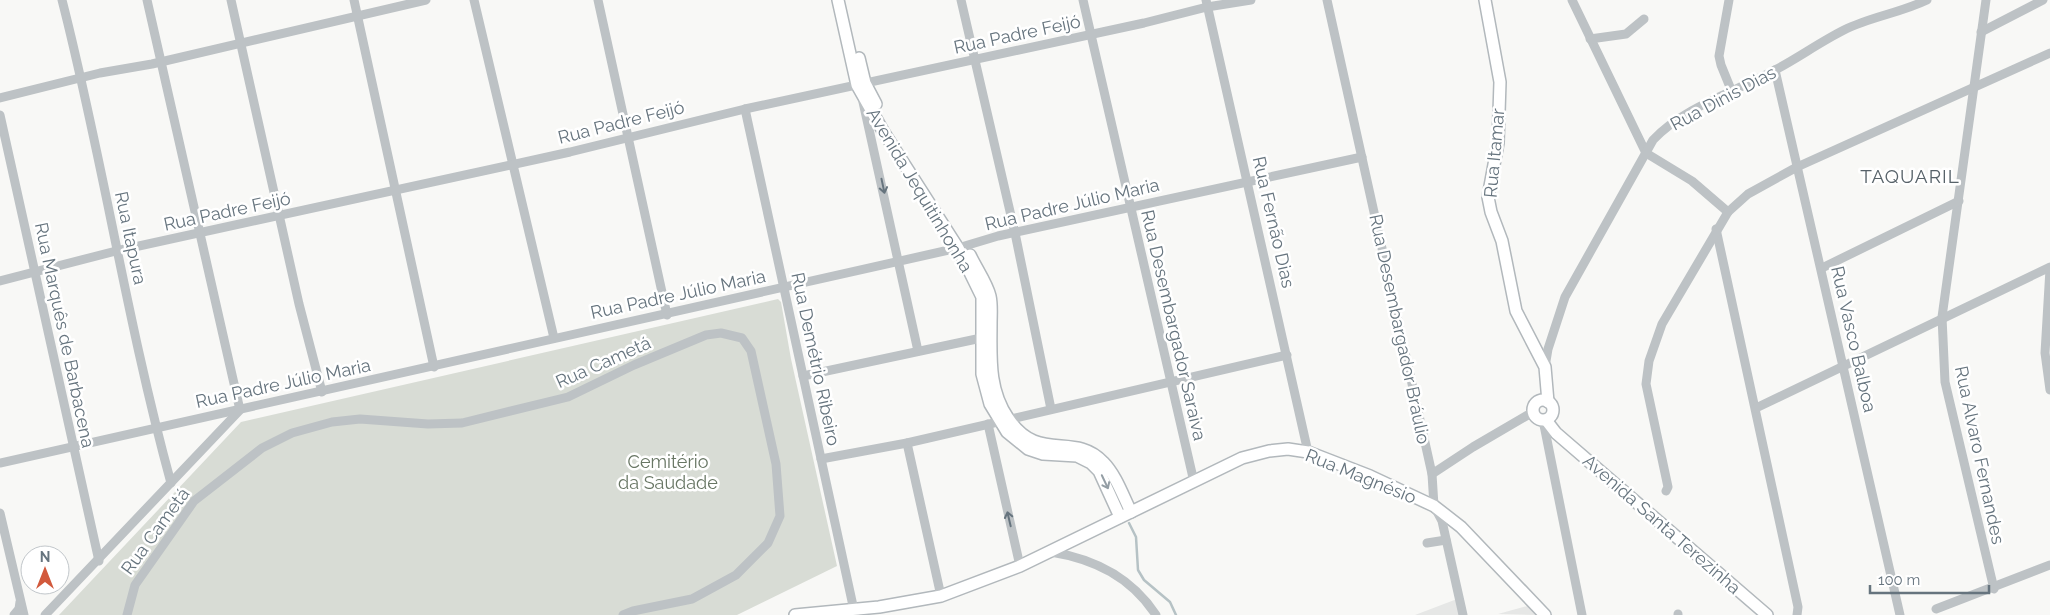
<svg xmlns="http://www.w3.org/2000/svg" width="2050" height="615" font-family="Raleway,sans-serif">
  <rect width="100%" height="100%" fill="#f8f8f6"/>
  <g fill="#e6e7e6">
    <polygon points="1457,599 1460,615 1415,615"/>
    <polygon points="1531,605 1539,615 1498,614"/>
  </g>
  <polygon fill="#d8dcd5" points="778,299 781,302 791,359 837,566 737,615 59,615 241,422"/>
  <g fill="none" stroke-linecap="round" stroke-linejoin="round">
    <polyline stroke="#b6c2c5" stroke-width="2.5" points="1129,523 1136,537 1138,570 1144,580 1170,602 1176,615"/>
    <g stroke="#b2b8bc" stroke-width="14">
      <g id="secondary">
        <polyline points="838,0 857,85 883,131 958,248 982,297 982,374 990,404 1007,432 1028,449 1043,454 1077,456 1091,463 1099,471 1120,517"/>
        <polyline points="1485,0 1500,82 1498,143 1488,197 1491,212 1502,241 1516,311 1545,367 1548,402"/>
        <polyline points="859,58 865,83 876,104"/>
        <path d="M970 255C976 268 987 283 990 296 992 305 991 314 991 323 991 356 988 389 1008 418 1038 464 1074 431 1103 462 1116 475 1123 496 1131 512"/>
        <circle cx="1543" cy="410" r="10"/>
        <polyline points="1546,420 1556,433 1767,615"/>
        <polyline points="795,615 879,607 941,596 1020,566 1242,458 1269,451 1288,449 1308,452 1370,476 1434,506 1461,527 1545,615"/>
      </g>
    </g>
    <g stroke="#bdc2c5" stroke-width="9">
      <path d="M62 0C103 160 127 323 171 483"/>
      <polyline points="231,0 299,304 322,392"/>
      <polyline points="354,0 434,367"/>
      <polyline points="474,0 554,338"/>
      <polyline points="598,0 667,315"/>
      <polyline points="961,0 1015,233 1051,409"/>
      <polyline points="1083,0 1194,482"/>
      <polyline points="1206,0 1308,452"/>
      <polyline points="1327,0 1432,474 1434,506 1442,521 1463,615"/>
      <polyline points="1572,0 1646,153 1692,181 1728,212"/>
      <polyline points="1729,0 1719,56 1721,65 1732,92"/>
      <polyline points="1986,0 1942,317 1945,382 1994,589"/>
      <polyline points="1981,32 2043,0"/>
      <polyline points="1590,39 1626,34 1644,19"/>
      <polyline points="1775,70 1900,615"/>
      <polyline points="0,98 100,73 152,64 426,0"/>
      <polyline points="863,102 918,351"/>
      <polyline points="745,109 855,615"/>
      <polyline points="0,115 99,561"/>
      <polyline points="1716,229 1798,607 1797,615"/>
      <polyline points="1822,268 1959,201"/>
      <polyline points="2050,269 2045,353 2050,390"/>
      <polyline points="0,281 116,251 570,152 745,109 1144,23 1207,7 1251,0"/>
      <path d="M1545 367 1548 349 1565 297 1653 140C1684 107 1735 92 1775 70 1798 58 1820 42 1844 30 1870 17 1900 13 1927 0"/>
      <polyline points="803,376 986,337"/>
      <polyline points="1756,408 2050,267"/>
      <polyline points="1543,420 1582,615"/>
      <polyline points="988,424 1020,566"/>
      <polyline points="907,443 941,596"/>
      <polyline points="821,459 907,443 1287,355"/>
      <polyline points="0,463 958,248 998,236 1362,157"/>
      <polyline points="1432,474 1473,447 1533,412"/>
      <polyline points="1666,491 1668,487 1646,384 1649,361 1662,324 1728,212 1748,194 1797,167 2050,53"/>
      <polyline points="0,513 24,615"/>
      <polyline points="1427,543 1446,540"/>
      <path d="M1051 552C1095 559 1131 577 1156 615"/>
      <polyline points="1936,609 2050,565"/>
      <polyline points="1678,614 1678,615"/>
      <polyline points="14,615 19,609 20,602"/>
      <polyline points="45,615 240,410 147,0"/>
      <polyline points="127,615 135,585 194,501 262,448 292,433 332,422 360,419 428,424 462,423 568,397 634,365 706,335 721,333 742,338 751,351 776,464 780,516 768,543 736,575 692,599 633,611 623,615"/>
    </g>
    <use href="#secondary" stroke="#fff" stroke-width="11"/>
  </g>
  <defs><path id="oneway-shaft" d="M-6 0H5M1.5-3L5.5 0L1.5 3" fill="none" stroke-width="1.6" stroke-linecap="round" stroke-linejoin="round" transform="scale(1.25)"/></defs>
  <g stroke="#66747e">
    <use href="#oneway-shaft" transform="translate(883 186) rotate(78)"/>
    <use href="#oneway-shaft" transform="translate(1009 519) rotate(-103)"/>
  </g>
  <use stroke="#949ea5" href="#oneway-shaft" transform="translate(1105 482) rotate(65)"/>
  <g text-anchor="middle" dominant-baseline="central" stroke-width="5" stroke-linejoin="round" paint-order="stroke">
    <g font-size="18" fill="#66747e" stroke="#fff">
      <text transform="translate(1017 34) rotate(-12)">Rua Padre Feijó</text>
      <text transform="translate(1723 98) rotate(-28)">Rua Dinis Dias</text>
      <text transform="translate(621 122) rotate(-14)">Rua Padre Feijó</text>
      <text transform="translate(1494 153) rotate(-85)">Rua Itamar</text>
      <text transform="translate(920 190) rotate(59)">Avenida Jequitinhonha</text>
      <text transform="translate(1072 204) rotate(-13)">Rua Padre Júlio Maria</text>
      <text transform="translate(227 211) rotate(-12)">Rua Padre Feijó</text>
      <text transform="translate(1274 222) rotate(77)">Rua Fernão Dias</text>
      <text transform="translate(131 238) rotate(78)">Rua Itapura</text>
      <text transform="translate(678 294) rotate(-12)">Rua Padre Júlio Maria</text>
      <text transform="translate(1174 325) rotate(77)">Rua Desembargador Saraiva</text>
      <text transform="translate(1400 329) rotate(78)">Rua Desembargador Bráulio</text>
      <text transform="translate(65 335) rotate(78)">Rua Marquês de Barbacena</text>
      <text transform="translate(1854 339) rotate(77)">Rua Vasco Balboa</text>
      <text transform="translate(816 359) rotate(78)">Rua Demétrio Ribeiro</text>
      <text transform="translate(603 362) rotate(-24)">Rua Cametá</text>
      <text transform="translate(283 383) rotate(-12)">Rua Padre Júlio Maria</text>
      <text transform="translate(1980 455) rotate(78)">Rua Alvaro Fernandes</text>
      <text transform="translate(1361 476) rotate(22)">Rua Magnésio</text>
      <text transform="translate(1662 524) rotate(41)">Avenida Santa Terezinha</text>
      <text transform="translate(155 531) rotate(-54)">Rua Cametá</text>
    </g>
    <g font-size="18" fill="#687664" stroke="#fff">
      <text x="668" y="461">Cemitério<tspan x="668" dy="21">da Saudade</tspan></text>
    </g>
    <g font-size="19" letter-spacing="1" fill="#576269" stroke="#fff">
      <text x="1910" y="176">TAQUARIL</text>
    </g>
  </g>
  <g transform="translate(45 570)"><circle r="24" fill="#ffffff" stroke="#c2c7cb"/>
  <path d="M0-4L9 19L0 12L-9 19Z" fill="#d2593c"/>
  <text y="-8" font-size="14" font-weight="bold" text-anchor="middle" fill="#66747e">N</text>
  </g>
  <path d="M1870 585v8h119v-8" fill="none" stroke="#66747e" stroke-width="2.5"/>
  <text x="1878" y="585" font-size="15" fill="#66747e" stroke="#ffffff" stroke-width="4" paint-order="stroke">100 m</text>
</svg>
